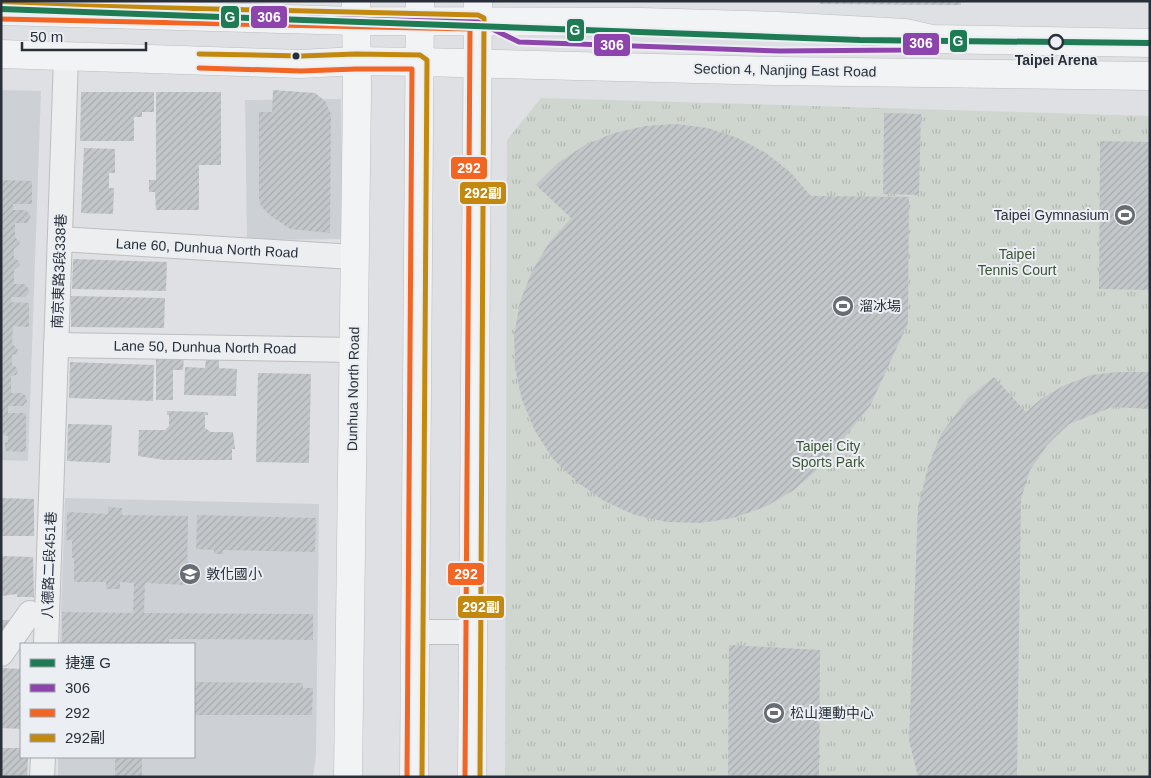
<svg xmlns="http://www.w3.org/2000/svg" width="1151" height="778" font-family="Arial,'Noto Sans TC',sans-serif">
  <defs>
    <pattern id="park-tufts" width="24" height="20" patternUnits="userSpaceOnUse" patternTransform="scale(1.25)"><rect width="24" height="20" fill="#cfd6cf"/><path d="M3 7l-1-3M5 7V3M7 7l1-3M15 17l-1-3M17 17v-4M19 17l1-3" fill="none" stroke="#b2b8b2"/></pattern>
    <pattern id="building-hatch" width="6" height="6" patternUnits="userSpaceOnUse" patternTransform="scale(1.25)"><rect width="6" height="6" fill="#c4c7ca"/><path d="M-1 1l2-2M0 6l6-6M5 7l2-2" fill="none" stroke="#a8abae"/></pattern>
  </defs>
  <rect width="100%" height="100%" fill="#dee0e3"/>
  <g fill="#cdd0d5">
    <polygon points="1,90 41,91 28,461 1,460"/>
    <polygon points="341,99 343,239 247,240 245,100"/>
    <polygon points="65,498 319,504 316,756 313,777 58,777 58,757 194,757 194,644 60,644"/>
  </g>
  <polygon fill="url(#park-tufts)" points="541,98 1150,116 1150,777 505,777 507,140"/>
  <g fill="url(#building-hatch)">
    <polygon points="820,1 961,1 961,5 820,4"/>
    <polygon points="273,90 315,93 325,101 331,114 330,233 290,229 271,216 261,206 259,200 259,112 272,112"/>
    <polygon points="81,92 154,92 154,112 142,112 142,117 134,117 134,141 80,141"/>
    <polygon points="156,92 221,92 221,165 199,165 199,210 156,210 155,192 149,192 149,180 156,180"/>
    <polygon points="884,113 921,114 919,195 883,194"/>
    <polygon points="676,124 708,128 738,138 766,153 790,172 811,196 909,197 908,323 870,406 819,468 794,490 765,507 733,518 700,523 667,522 635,515 604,501 577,482 553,459 535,431 522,400 515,368 514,335 520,302 532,271 549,243 571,218 536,185 558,163 585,145 614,133 645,126"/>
    <polygon points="1100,141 1150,142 1150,290 1099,289"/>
    <polygon points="84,148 115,149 115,173 109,173 109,188 114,188 113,214 81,213"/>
    <polygon points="1,180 32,181 32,204 13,204 13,210 26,210 31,216 27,223 15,223 15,237 20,243 14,249 14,258 19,261 20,265 14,270 14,284 25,284 30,291 25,297 11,297 11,302 29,303 29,327 13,326 12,344 18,349 16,354 12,355 12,365 16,367 18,371 16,375 11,376 11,393 22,393 26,396 27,401 23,406 8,406 8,413 26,413 26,452 5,451 5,442 8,442 8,436 1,434 3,229 1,229"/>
    <polygon points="73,259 167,262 166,291 72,289"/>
    <polygon points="71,296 165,298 164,328 71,327"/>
    <polygon points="156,357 184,357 183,370 173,370 173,400 156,400"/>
    <polygon points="206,359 219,360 219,368 237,369 236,396 184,395 185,367 205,368"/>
    <polygon points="70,362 154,365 153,401 69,398"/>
    <polygon points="1117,372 1150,372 1150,409 1112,407 1069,424 1048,444 1030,470 1021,499 1017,777 918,777 909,740 918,507 928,467 941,434 968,398 994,377 1026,412 1041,399 1063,386 1091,375"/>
    <polygon points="258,373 311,374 309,463 256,462"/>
    <polygon points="167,411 208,412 208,415 205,415 205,428 211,432 233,432 235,449 232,449 232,460 165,460 138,456 139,430 165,430 169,426 169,415 167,415"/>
    <polygon points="68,424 112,425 110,463 67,461"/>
    <polygon points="1,498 34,499 34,536 1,536"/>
    <polygon points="108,507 122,508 122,515 188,516 187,585 145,583 144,613 313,614 313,640 169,639 169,644 62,644 62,612 133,613 134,583 120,582 120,589 106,589 106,582 74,582 74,558 72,558 72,541 74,540 66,540 67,512 108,514"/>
    <polygon points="197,515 316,518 315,552 223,550 223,554 214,554 214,550 196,549"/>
    <polygon points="1,556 33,557 34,597 17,597 17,594 1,596"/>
    <polygon points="1,620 13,620 1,644"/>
    <polygon points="729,645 820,650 819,777 728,777"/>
    <polygon points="1,668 21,669 21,729 1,728"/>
    <polygon points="194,682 303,683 303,688 313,688 312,715 194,715"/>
    <polygon points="1,748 21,748 21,757 28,758 27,777 1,777"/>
    <rect x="115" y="757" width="27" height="20"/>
  </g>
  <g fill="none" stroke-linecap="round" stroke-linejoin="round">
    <g stroke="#bcbec1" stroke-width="26">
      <g id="minor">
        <polyline points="60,239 354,257"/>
        <polyline points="56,345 353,350"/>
        <polyline points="415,632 473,632"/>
        <polyline points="46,644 66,57"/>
        <polyline points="1,654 30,613"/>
        <polyline points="42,777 43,757"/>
      </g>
    </g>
    <g stroke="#bbbdc0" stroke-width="29">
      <g id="major">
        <polyline points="1,11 356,21 642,22 777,26 905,33 932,39 1150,43"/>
        <polyline points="1,54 301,64 356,61 420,62 777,71 1150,76"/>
        <polyline points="348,777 357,92 356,1"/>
        <polyline points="414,777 420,1"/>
        <polyline points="472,777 478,1"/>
      </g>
    </g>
    <use href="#minor" stroke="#edeeef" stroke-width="24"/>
    <use href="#major" stroke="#f2f3f4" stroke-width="28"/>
    <g stroke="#ebeff3" stroke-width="9">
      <polyline id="bus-1" points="1,11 478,22 519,42 780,51 905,50 932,39 1150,43"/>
    </g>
    <g stroke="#ebeff3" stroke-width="9">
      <g id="bus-2">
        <polyline points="1,19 470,29 465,777"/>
        <polyline points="199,68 301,71 356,69 412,69 407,777"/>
      </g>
    </g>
    <g stroke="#ebeff3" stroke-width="9">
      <g id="bus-3">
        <polyline points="1,4 478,15 484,18 480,777"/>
        <polyline points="199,54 301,56 356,54 420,55 427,60 422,777"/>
      </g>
    </g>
    <use href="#bus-1" stroke="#8e44ad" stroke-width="5"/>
    <use href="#bus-2" stroke="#f26522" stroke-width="5"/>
    <use href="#bus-3" stroke="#c3880e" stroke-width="5"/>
    <g stroke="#ebeff3" stroke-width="10">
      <polyline id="metro-1" points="1,9 860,40 1150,43"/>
    </g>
    <use href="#metro-1" stroke="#1e7b54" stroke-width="6"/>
  </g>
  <defs>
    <g id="stadium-disc" transform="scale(1.125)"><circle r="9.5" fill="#686d74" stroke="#ebeff3"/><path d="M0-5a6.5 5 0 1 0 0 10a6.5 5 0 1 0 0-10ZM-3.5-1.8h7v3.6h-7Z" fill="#fff"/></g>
    <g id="school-disc" transform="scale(1.125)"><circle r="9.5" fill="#686d74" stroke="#ebeff3"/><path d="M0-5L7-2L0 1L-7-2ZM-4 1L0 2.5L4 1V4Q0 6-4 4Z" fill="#fff"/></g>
  </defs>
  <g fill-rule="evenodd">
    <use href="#stadium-disc" x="1125" y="215"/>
    <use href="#stadium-disc" x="843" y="306"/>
    <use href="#school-disc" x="190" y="574"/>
    <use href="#stadium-disc" x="774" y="713"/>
  </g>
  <circle fill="#ebeff3" stroke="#282f39" stroke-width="2.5" cx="1056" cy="42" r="7"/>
  <circle fill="#282f39" stroke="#ebeff3" stroke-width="2" cx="296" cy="56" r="4.5"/>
  <g text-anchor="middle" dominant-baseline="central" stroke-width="4" stroke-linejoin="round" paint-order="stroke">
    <g font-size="14" font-weight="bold" fill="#282f39" stroke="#ebeff3">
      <text x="1056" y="60">Taipei Arena</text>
    </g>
    <g font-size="14" fill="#282f39" stroke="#ebeff3">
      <text transform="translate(785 70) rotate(1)">Section 4, Nanjing East Road</text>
      <text transform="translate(207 248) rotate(3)">Lane 60, Dunhua North Road</text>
      <text transform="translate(59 271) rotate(-88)">南京東路3段338巷</text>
      <text transform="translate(205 347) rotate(1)">Lane 50, Dunhua North Road</text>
      <text transform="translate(353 389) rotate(-89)">Dunhua North Road</text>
      <text transform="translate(49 565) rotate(-88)">八德路二段451巷</text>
    </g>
    <g font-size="14" fill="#282f39" stroke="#ebeff3" text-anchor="start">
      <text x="1109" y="215" text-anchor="end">Taipei Gymnasium</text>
      <text x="859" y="306">溜冰場</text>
      <text x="206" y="574">敦化國小</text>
      <text x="790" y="713">松山運動中心</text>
    </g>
    <g font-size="14" fill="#3d5336" stroke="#ebeff3">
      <text x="1017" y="254">Taipei<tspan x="1017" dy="16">Tennis Court</tspan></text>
      <text x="828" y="446">Taipei City<tspan x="828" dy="16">Sports Park</tspan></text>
    </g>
  </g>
  <g stroke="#ebeff3" stroke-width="2">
    <rect x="250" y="5" width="38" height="24" rx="5" fill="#8e44ad"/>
    <rect x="220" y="5" width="20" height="24" rx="5" fill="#1e7b54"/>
    <rect x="566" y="18" width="19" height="24" rx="5" fill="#1e7b54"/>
    <rect x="949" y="29" width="19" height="24" rx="5" fill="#1e7b54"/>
    <rect x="902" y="32" width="38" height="24" rx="5" fill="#8e44ad"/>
    <rect x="593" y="33" width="38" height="24" rx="5" fill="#8e44ad"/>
    <rect x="450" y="156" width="38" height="24" rx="5" fill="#f26522"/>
    <rect x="459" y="181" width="48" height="24" rx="5" fill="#c3880e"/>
    <rect x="447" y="562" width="38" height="24" rx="5" fill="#f26522"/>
    <rect x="457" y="595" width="48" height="24" rx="5" fill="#c3880e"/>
  </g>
  <g font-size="14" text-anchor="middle" font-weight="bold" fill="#fff">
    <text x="269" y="22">306</text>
    <text x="230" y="22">G</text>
    <text x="575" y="35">G</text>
    <text x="958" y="46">G</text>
    <text x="921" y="48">306</text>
    <text x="612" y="50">306</text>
    <text x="469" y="173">292</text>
    <text x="483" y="198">292副</text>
    <text x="466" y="579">292</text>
    <text x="481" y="612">292副</text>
  </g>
  <rect width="1151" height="778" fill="none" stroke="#282f39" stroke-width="5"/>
  <rect x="20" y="643" width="175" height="115" fill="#ebeff3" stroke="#9da2a9"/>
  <rect x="30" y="659" width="25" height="8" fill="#1e7b54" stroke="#9da2a9"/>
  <text x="65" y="668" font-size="15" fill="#282f39">捷運 G</text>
  <rect x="30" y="684" width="25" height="8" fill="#8e44ad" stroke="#9da2a9"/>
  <text x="65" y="693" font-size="15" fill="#282f39">306</text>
  <rect x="30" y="709" width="25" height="8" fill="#f26522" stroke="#9da2a9"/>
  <text x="65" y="718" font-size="15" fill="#282f39">292</text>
  <rect x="30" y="734" width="25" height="8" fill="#c3880e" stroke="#9da2a9"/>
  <text x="65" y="743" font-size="15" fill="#282f39">292副</text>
  <path d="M22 42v8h124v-8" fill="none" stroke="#282f39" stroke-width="2.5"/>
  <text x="30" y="42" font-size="15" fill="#282f39" stroke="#ebeff3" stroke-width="4" paint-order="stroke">50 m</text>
</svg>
